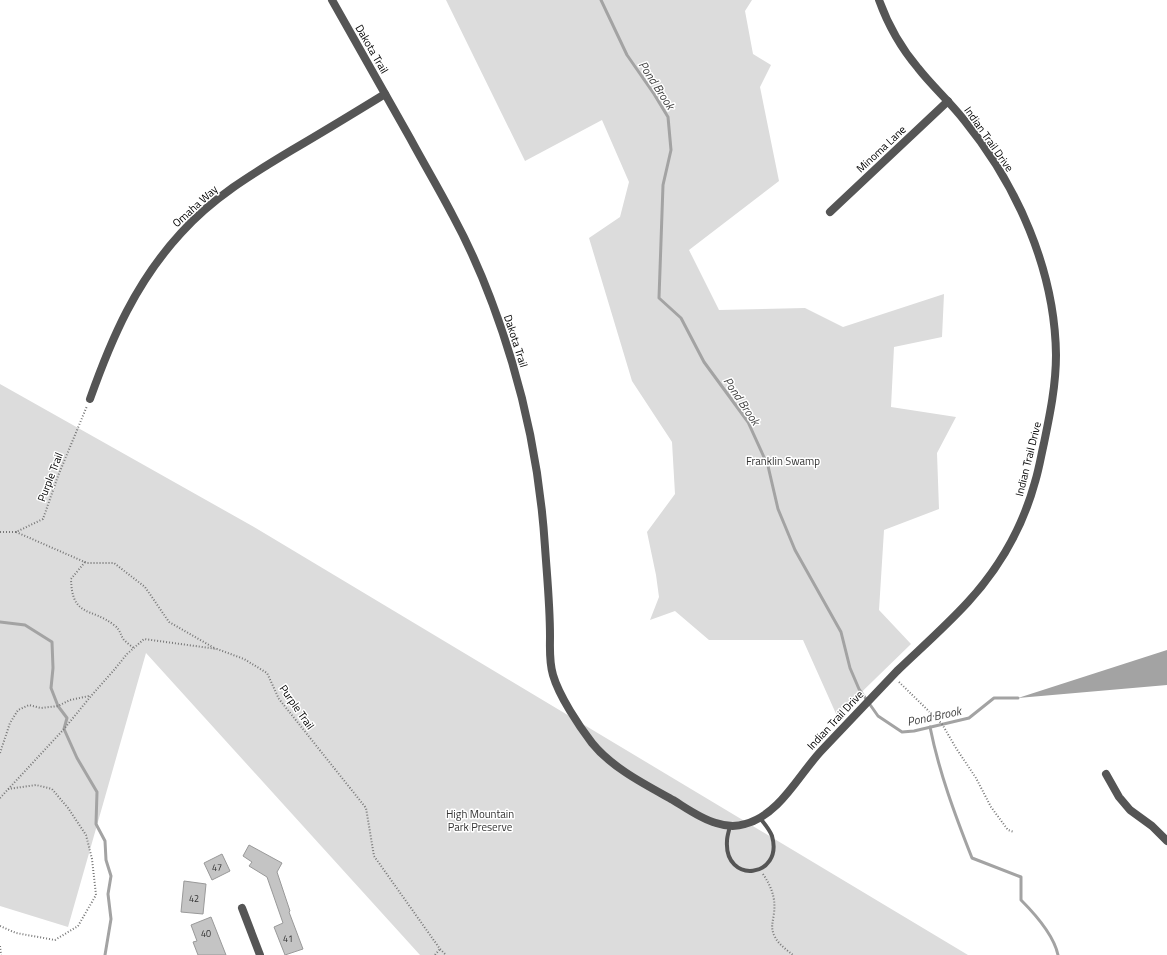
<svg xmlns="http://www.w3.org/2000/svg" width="1167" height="955" font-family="'Titillium Web',sans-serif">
  <rect width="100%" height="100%" fill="#fff"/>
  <g fill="#dcdcdc">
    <polygon points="446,0 752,0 745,11 753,54 771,65 760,87 779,181 689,250 719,310 805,308 843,327 944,294 942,337 894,347 891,407 956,417 937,453 939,509 884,530 879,610 911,644 837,716 803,640 709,640 675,611 650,620 659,597 656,575 647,532 675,494 672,442 632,381 589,238 620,217 629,182 602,120 525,161"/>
    <polygon points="0,384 254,527 968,955 420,955 146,653 68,927 0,906"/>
  </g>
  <polygon fill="#a3a3a3" points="1167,650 1167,685 1018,698"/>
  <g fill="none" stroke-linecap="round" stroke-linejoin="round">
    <g stroke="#a3a3a3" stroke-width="3">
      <polyline points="601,0 627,55 654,94 668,117 671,150 663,185 659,298 681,318 704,362 748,422 768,466 778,509 795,550 841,632 850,668 859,689 878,716 902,732 914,731 969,718 994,698 1018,698"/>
      <polyline points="0,622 25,625 52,642 53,668 51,688 58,706 67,718 64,729 77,758 97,792 96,824 105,841 106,860 111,876 108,894 111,919 105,955"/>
      <path d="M930 727C939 772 955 815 972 858L1021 877V900C1035 914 1054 936 1058 955"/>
    </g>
  </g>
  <g fill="#c4c4c4" stroke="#999">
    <polygon points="249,845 282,863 277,872 290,911 289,912 303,949 285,955 274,927 283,923 267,877 249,866 252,862 243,856"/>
    <polygon points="222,854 230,871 212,880 204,863"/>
    <polygon points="184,881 206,884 203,914 181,912"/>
    <polygon points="211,917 226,955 198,955 193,942 197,941 191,925"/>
  </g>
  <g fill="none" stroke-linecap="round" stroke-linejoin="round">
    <g stroke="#777" stroke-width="2" stroke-dasharray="1 2" stroke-linecap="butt">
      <polyline points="0,532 16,532 43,519 58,476 87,406"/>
      <polyline points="16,532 87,563 114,563 145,587 169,622 216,649"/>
      <path d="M85 562 71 579C72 618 91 607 114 625 121 630 120 635 124 640 127 643 131 646 134 648"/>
      <polyline points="899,682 942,724 956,748 976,778 991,807 1008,830 1014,832"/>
      <polyline points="0,753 10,723 18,710 29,705 41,708 58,706 70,700 89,696"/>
      <polyline points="0,798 64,729 91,696 114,670 127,654 144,639 217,649 244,659 267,673 279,699 366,808 374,856 440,949 446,955"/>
      <path d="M763 874C771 886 776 898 774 913 773 922 770 928 775 937 779 945 787 950 793 955"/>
      <polyline points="0,926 16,933 55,940 78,926 96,895 92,859 86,835 68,808 52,789 36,785 8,789"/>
      <polyline points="0,946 1,955"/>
      <polyline points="435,955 440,949"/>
    </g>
    <path stroke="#555" stroke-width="4" d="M730 826C729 831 727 836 727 841 724 885 784 878 772 836 770 830 764 823 760 818"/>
    <g stroke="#555" stroke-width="8">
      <path d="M332 0C358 46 384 92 410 138 424 164 439 189 453 216 478 262 497 312 512 362 530 422 541 485 545 547 547 576 550 606 550 636 550 649 549 662 553 675 559 696 579 726 592 743 612 768 646 785 673 800 686 808 701 819 716 823 725 826 736 827 745 824 780 815 799 774 822 750 847 724 872 697 897 671 921 648 946 626 968 602 999 568 1023 526 1035 482 1039 469 1041 456 1044 443 1050 414 1056 385 1056 355 1055 270 1017 185 964 120 950 102 932 86 918 68 901 48 888 25 879 0"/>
      <polyline points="830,212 948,101"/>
      <path d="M90 399C112 337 136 282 181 233 212 198 252 174 292 150 323 132 354 113 385 94"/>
      <polyline points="1106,774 1119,797 1130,810 1152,826 1167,841"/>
      <polyline points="242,908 260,955"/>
    </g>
  </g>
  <g text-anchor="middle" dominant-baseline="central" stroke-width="3" stroke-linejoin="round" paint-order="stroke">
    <g font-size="9" fill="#313131">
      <text x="217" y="867">47</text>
      <text x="194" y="898">42</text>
      <text x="206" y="933">40</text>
      <text x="288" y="938">41</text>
    </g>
    <g font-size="11" fill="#000" stroke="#fff">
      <text transform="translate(372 49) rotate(60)">Dakota Trail</text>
      <text transform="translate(989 139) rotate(55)">Indian Trail Drive</text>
      <text transform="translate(881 149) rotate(-43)">Minoma Lane</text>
      <text transform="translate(195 206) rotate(-42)">Omaha Way</text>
      <text transform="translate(516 341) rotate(72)">Dakota Trail</text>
      <text transform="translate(1028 459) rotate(-76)">Indian Trail Drive</text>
      <text transform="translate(50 477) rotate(-69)">Purple Trail</text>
      <text transform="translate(297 707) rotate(55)">Purple Trail</text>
      <text transform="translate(835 720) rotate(-47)">Indian Trail Drive</text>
    </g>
    <g font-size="11" fill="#333" stroke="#fff">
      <text x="783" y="461">Franklin Swamp</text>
      <text x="480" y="814">High Mountain<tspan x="480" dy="13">Park Preserve</tspan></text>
    </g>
    <g font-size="12" font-style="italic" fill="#444" stroke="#fff">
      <text transform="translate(657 85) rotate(57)">Pond Brook</text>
      <text transform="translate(742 401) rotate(56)">Pond Brook</text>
      <text transform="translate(934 716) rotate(-12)">Pond Brook</text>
    </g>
  </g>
</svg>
